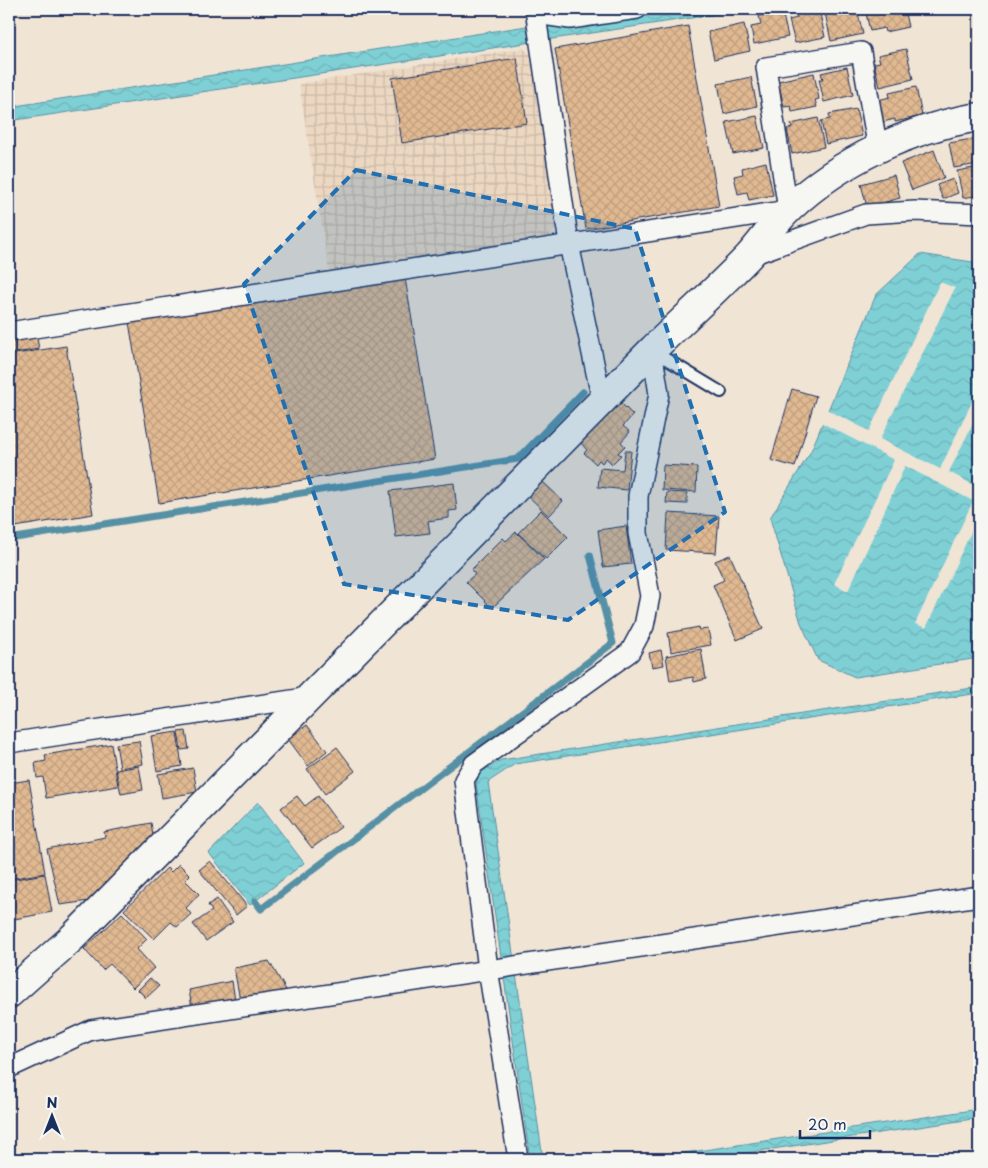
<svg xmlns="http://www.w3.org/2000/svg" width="988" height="1168" font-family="'Playpen Sans',sans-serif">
  <defs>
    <pattern id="industrial-grid" width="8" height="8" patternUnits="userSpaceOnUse" patternTransform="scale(1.25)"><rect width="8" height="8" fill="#ecd7c1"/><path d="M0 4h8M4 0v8" fill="none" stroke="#cab9a8"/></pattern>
    <pattern id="water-waves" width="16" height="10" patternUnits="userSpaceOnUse" patternTransform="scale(1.25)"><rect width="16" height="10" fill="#7fd0d5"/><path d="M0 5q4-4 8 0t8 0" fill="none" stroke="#6db3b9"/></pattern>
    <pattern id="building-cross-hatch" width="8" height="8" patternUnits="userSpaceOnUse" patternTransform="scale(1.25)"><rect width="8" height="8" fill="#e1b991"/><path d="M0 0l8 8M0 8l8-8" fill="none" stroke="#c09f7f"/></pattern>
  </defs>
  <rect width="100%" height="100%" fill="#f0e4d5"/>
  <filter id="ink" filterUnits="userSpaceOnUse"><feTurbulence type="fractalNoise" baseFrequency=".02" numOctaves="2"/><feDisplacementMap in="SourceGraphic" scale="10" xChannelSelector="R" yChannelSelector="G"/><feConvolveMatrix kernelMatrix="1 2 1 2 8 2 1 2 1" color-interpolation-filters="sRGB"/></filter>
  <g filter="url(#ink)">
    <polygon fill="url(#industrial-grid)" points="523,48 534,58 559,226 548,238 329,271 299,84"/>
    <g fill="url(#water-waves)" stroke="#5790a5">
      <polygon points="667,9 751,9 9,121 9,107 546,23 566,24"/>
      <polygon points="920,254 979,263 979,658 855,677 818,660 801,623 770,518 811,451 876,295"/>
      <polygon points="979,687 979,693 515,764 488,782 543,1159 530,1159 476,783 480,773 501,760"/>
      <polygon points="258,802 304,863 250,905 209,853"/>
      <polygon points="979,1109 979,1118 706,1159 644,1159"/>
    </g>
    <polygon fill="#f0e4d5" points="940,282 955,288 880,439 940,469 979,387 979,411 949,472 979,488 979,515 926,628 915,624 973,501 905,466 848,591 834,584 894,460 820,422 826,409 869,431"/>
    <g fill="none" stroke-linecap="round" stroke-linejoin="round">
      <g stroke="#5790a5" stroke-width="7">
        <polyline points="9,539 518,459 583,392"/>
        <polyline points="255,901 261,909 613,643 590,555"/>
      </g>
    </g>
    <g fill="url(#building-cross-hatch)" stroke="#1b2f5e">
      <polygon points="805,9 819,9 825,37 795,43 789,20 797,18 796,11"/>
      <polygon points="833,9 857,9 863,34 831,41 825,13 834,11"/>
      <polygon points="865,9 904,9 908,27 885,32 884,28 870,31"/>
      <polygon points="782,11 788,37 754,44 751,27 761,25 759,16"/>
      <polygon points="744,24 750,51 714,59 708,32"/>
      <polygon points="688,26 719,206 586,229 555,49"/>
      <polygon points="906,49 913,79 880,87 874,63 880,62 878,55"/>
      <polygon points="517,58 527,123 402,143 392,78"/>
      <polygon points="847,67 853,95 824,102 819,79 823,79 821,73"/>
      <polygon points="814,73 819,99 815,100 817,107 792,112 791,106 784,107 778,81"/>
      <polygon points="751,77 757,106 724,114 718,84"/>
      <polygon points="916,87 922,116 895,122 895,119 883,122 878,100 890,97 889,93"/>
      <polygon points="856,109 862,136 826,144 821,121 830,119 829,114"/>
      <polygon points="757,116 764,148 733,154 726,122"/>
      <polygon points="818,118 824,147 792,154 787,129 792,128 791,124"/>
      <polygon points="978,138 979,164 954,168 949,143"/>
      <polygon points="934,150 944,178 912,190 901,163"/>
      <polygon points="766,162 773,195 749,200 747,192 738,194 734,176 743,174 742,168"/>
      <polygon points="979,167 979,195 963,198 957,171"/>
      <polygon points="894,175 900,198 867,207 861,184"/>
      <polygon points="953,179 958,193 943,199 937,185"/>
      <polygon points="405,278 435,459 159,503 129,322"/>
      <polygon points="36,333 39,349 9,354 9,337"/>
      <polygon points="66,346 93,514 9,528 9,355"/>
      <polygon points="792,389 816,396 795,467 771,460"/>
      <polygon points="619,401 633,415 623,426 630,432 621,442 625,446 618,453 621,455 612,464 606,458 602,463 599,460 596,464 584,453 587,450 580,442"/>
      <polygon points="625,451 631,451 627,490 598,487 600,468 623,470"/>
      <polygon points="663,465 697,467 696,492 662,490"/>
      <polygon points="540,479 563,501 549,516 526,494"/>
      <polygon points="454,483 457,510 449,511 449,518 428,521 430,533 396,537 390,491"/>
      <polygon points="667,492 687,493 687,504 666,503"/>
      <polygon points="541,510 568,537 546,559 518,533"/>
      <polygon points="668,513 719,516 716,553 666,550"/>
      <polygon points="626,526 631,564 603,567 598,530"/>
      <polygon points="516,532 544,559 492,608 466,582 475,574 471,570 503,538 506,541"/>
      <polygon points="730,555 763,629 737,640 713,585 724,580 715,561"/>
      <polygon points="699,627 700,630 708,629 711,645 671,652 668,633"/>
      <polygon points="701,649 706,679 694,682 693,677 670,681 666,656"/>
      <polygon points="661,650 664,665 652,667 649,653"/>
      <polygon points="307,725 327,751 308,766 288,739"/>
      <polygon points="186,731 189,749 181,750 178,732"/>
      <polygon points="177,732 182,766 157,771 151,736"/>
      <polygon points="139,741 143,764 120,768 116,744"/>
      <polygon points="111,744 118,786 46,798 43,777 37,778 35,763 46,761 45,755"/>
      <polygon points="337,747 355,771 325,794 307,769"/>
      <polygon points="139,766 143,790 121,794 116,770"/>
      <polygon points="193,768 197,792 162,798 158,774"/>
      <polygon points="29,780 45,873 9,879 9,783"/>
      <polygon points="297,796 305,806 318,796 341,827 312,848 281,808"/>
      <polygon points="151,823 153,835 89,901 60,905 47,849 105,837 104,832"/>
      <polygon points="210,861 247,906 236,915 199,870"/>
      <polygon points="179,864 190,875 185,880 199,894 186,908 191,914 177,927 171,922 154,939 124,910 167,868 171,872"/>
      <polygon points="45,874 52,912 9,920 9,880"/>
      <polygon points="217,899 233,922 206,941 193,924 212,911 208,905"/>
      <polygon points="122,913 147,939 137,949 154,968 133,988 110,964 103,970 84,949"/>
      <polygon points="269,961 286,990 240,1000 234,968"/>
      <polygon points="150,978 159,986 146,998 138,990"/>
      <polygon points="232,981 235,1000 192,1008 189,990"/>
    </g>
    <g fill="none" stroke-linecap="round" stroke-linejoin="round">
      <g stroke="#1b2f5e" stroke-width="14">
        <polyline id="lane" points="653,351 721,392"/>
      </g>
      <g stroke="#1b2f5e" stroke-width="22">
        <g id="street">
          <polyline points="535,9 569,244 602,401"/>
          <polyline points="536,14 570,19 637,9"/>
          <polyline points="749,256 866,214 915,211 979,214"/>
          <polyline points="9,332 788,210 766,67 861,52 878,150"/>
          <polyline points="9,743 311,697"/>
          <polyline points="9,1068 91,1030 979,896"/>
          <polyline points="518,1159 488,969 464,780 474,764 630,652 644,626 650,596 638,533 638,496 659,394 652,350"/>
        </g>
      </g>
      <g stroke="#1b2f5e" stroke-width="31">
        <path id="secondary" d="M9 994 72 938 652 350C684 319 717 289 748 257 762 242 774 223 790 208 841 160 910 128 979 117"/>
      </g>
      <use href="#lane" stroke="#f6f6f2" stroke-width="10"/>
      <use href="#street" stroke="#f6f6f2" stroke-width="19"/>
      <use href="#secondary" stroke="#f6f6f2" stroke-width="28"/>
    </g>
  </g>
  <path fill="#1f6fb2" fill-opacity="0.2" stroke="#1f6fb2" stroke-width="4" stroke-dasharray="10 6" stroke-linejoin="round" d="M356 170 635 229 725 512 568 620 344 584 244 284Z"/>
  <rect width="988" height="1168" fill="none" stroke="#f6f6f2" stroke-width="30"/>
  <rect x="15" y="15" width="958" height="1138" fill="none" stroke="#1b2f5e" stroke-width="2" filter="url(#ink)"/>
  <g transform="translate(52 1116)" stroke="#f6f6f2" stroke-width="4" paint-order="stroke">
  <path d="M0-4L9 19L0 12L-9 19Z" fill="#1b2f5e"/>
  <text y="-8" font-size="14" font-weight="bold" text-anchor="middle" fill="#1b2f5e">N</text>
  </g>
  <path d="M800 1130v8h70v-8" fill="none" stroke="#1b2f5e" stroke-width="2.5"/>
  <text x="808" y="1130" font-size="15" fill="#1b2f5e" stroke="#f6f6f2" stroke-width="4" paint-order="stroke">20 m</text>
</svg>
